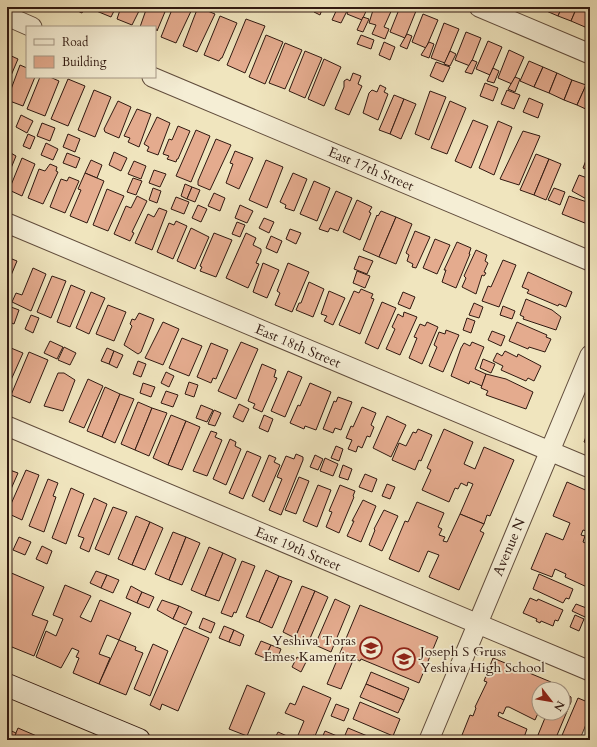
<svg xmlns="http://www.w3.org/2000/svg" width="597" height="747" font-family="Cardo,serif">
  <rect width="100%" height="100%" fill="#f0e5be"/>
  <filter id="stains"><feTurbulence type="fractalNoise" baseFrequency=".005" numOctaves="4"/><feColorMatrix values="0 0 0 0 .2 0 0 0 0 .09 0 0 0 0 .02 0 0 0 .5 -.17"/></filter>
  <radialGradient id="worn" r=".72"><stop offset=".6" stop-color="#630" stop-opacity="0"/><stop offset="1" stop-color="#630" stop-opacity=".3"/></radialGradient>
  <g fill="#e4ab8e" stroke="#301911">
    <polygon points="69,7 85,7 82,13"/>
    <polygon points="96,7 116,7 111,17 94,10"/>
    <polygon points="121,7 141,7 132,25 117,19"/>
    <polygon points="147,7 167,7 157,31 155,27 140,27"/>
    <polygon points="173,7 193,7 176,43 161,37"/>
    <polygon points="198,7 215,14 197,52 183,46"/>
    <polygon points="316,7 323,7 320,15 314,12"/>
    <polygon points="350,7 368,7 362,20 347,14"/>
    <polygon points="374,7 393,7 384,27 389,29 385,39 372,34 376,25 369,23"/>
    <polygon points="400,7 406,7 416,11 405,38 390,32"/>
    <polygon points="545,7 562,7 558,16 544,10"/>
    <polygon points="562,7 577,7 571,21 558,16"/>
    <polygon points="577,7 590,8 590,16 585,27 571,21"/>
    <polygon points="341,8 347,11 341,23 332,20 337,9 340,11"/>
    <polygon points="423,14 438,20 426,48 412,42"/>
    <polygon points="220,16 237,23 222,58 221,58 219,61 204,55"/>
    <polygon points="363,17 369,19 363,32 357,30"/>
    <polygon points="246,19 265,26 245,73 227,65"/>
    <polygon points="444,23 459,29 445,63 431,58"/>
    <polygon points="466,32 481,38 470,66 455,60"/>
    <polygon points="407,34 412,36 407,49 400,46"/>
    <polygon points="266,35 283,42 265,84 249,77"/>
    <polygon points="361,35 374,40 371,49 357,44"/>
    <polygon points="488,41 502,47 490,75 476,69"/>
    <polygon points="384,42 395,47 390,60 379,55"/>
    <polygon points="429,42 434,44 429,58 421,55"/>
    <polygon points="285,43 302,50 285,89 269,83"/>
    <polygon points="509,50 524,57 512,84 498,78"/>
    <polygon points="305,51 322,58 305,98 289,91"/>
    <polygon points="450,51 456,54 450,66 444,64"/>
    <polygon points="7,54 18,59 7,85"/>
    <polygon points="324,59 341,67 324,106 308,99"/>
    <polygon points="472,60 477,62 472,74 465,72"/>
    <polygon points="529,61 543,67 534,87 520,81"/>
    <polygon points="436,62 450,67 443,82 430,76"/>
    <polygon points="20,65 27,68 27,77 35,77 23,106 7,100"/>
    <polygon points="543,67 557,73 549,93 534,87"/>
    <polygon points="493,68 499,71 494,83 487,81"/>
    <polygon points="353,73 361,76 358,84 362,86 349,115 335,109 344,87 344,81 347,79 350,81"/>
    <polygon points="557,73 572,80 564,100 549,93"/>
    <polygon points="40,77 50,77 59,81 45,116 27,109"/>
    <polygon points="515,77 520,79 515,92 508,89"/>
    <polygon points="68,79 85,86 68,126 51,119"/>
    <polygon points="572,80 586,85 577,105 564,100"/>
    <polygon points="485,83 498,88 493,101 480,96"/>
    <polygon points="380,85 386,88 384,92 388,94 378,120 363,113 369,93 372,90 377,92"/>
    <polygon points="586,85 590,87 590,111 577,105"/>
    <polygon points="94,90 111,97 95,137 78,130"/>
    <polygon points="507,90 520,95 514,109 501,104"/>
    <polygon points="430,91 446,97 429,140 415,134"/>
    <polygon points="394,95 404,99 390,134 379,130"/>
    <polygon points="529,98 543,104 538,118 523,112"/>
    <polygon points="404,99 416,104 401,139 390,134"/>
    <polygon points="118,101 131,107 119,138 105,132 104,129"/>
    <polygon points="450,101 466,108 447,154 431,148"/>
    <polygon points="137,109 151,114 139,147 128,142 130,138 124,136"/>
    <polygon points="21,115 33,121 27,133 16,127"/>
    <polygon points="157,117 170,123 158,155 147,151 149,147 144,144"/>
    <polygon points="473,120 488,126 471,168 455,161"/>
    <polygon points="498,121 512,127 494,175 479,168"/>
    <polygon points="42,123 55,128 50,141 37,136"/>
    <polygon points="178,126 190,131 178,159 177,159 176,162 167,159 169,156 163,154 169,139 172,140"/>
    <polygon points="196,130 210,136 191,182 176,176"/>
    <polygon points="523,131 540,136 519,185 500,179"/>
    <polygon points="28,134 35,137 30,149 23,146"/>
    <polygon points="68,134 80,139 75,152 63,147"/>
    <polygon points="216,139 231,145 210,190 198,185 198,181"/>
    <polygon points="46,143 58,149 53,160 41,155"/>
    <polygon points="7,148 10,149 9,152 16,156 7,178"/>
    <polygon points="590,150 590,171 583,168"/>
    <polygon points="235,151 253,158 239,189 226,183 233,164 230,163"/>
    <polygon points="114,152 127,158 121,171 109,165"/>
    <polygon points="67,153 80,158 76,168 63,163"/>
    <polygon points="536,154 549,159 534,195 520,190"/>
    <polygon points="22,158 35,164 22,196 9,190"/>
    <polygon points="549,159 561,164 546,200 534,195"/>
    <polygon points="91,160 102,165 97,178 85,173"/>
    <polygon points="266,160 283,167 267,208 249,200"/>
    <polygon points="134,161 146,166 141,179 128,174"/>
    <polygon points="50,164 57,167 56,171 58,172 43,204 28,198 39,169 45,171"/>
    <polygon points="154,170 166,174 160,187 149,183"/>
    <polygon points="85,173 104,181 87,223 70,216 81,190 78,189"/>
    <polygon points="293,173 307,179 294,211 285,208 286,205 280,202"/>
    <polygon points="579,175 590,179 590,201 572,191"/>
    <polygon points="69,177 79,181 65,213 50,207 61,179 67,181"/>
    <polygon points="133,178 142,181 136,195 127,192"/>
    <polygon points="314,181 330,188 317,221 300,214"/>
    <polygon points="185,184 192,187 187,199 181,196"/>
    <polygon points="192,187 200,190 195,202 187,199"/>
    <polygon points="153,188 161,191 157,203 149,200"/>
    <polygon points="554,188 565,192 560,205 548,200"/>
    <polygon points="107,189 124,196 108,231 93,225"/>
    <polygon points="336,191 352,198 338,231 330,228 328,232 319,229"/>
    <polygon points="214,193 225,198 220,211 208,206"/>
    <polygon points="137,196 147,201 132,232 134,233 130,241 114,234 126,206 131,208"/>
    <polygon points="569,196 590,203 590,225 562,214"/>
    <polygon points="176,197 189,202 184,214 171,209"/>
    <polygon points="357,200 372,207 369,212 371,213 360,240 343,232"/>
    <polygon points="198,205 207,209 201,222 192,218"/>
    <polygon points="240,205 253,211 247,223 235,218"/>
    <polygon points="159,208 167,211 152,250 135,243 148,214 154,217"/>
    <polygon points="381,211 396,217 379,257 363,250 377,215 378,216"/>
    <polygon points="396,217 412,224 396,264 379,257"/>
    <polygon points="264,218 274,222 269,233 259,228"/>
    <polygon points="176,221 187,226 173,259 157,252 169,223 174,225"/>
    <polygon points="237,222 245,225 240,237 232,234"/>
    <polygon points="191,228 209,237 195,269 177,261"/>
    <polygon points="290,229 301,233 296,244 286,239"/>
    <polygon points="415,231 430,237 416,268 412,267 413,264 407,261 409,255 406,253"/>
    <polygon points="214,233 232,240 216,277 200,271 202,267 200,266"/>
    <polygon points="246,233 256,238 253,245 261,249 261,252 256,263 259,264 248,288 226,278"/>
    <polygon points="271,236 282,241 277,253 266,248"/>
    <polygon points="435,239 450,245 437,274 423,268"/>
    <polygon points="457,242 471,248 469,254 470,254 456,288 442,282 446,270 444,270"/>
    <polygon points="476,250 487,255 485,261 488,263 484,272 486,273 484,276 482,275 476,294 462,287 466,278 464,276"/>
    <polygon points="359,256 373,261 367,274 354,269"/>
    <polygon points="7,257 17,261 7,285"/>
    <polygon points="503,260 516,265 499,307 482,301 488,286 491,287"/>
    <polygon points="263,263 279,270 267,298 253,292"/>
    <polygon points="288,263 309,272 292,312 275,305 280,293 277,291"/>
    <polygon points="33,268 46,274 31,311 12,302 16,293 22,295"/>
    <polygon points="357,271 370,276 365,288 353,283"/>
    <polygon points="528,272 572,292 566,307 559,304 558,306 527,293 529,290 522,287"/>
    <polygon points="52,276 66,281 51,318 37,312"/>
    <polygon points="309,282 324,289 313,317 296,310 299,303 301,303"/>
    <polygon points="71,285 85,291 70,327 57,322"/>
    <polygon points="361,289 373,294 371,298 374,299 360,334 339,325 354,291 359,293"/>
    <polygon points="329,291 345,298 333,325 324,321 327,316 321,314"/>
    <polygon points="91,292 105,298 89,334 76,328"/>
    <polygon points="403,292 415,297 410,309 398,304"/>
    <polygon points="526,299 552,310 561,317 556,330 523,319 524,317 520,315"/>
    <polygon points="382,302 396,308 378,349 365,343"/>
    <polygon points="474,303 483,307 479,318 469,315"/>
    <polygon points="108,305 126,312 114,341 96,334"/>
    <polygon points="503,306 515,311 512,319 500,315"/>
    <polygon points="11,307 19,310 14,324 7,321"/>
    <polygon points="404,312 417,317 400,355 386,349 395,329 392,327 398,314 403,317"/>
    <polygon points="139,313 154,319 141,352 138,354 124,345 132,326 130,324 132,319 135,320"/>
    <polygon points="31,315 39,318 33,333 25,329"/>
    <polygon points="467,318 475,321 471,333 463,330"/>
    <polygon points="163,322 179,329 163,365 145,358"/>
    <polygon points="427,322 438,327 422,364 409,358 417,338 414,337 420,324 425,326"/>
    <polygon points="517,322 547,335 546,337 551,339 545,352 529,347 528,349 509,341"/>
    <polygon points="446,330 459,335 443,372 429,366 437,347 434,345 439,332 445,334"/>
    <polygon points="492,331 505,336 501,346 488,340"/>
    <polygon points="182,338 202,346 189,376 169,368"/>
    <polygon points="50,341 63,347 57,359 44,353"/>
    <polygon points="241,342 258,349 236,399 218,391"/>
    <polygon points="472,342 484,347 475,369 486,374 482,386 470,381 469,384 451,376 461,348 464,343 470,346"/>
    <polygon points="211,343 228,350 216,379 213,378 211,383 197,377"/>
    <polygon points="64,347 76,353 70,365 58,360"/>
    <polygon points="11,348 23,353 7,389 7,356"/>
    <polygon points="107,348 114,351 109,364 101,361"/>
    <polygon points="114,351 123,355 117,368 109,364"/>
    <polygon points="505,351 517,357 518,354 541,366 534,381 528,378 526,381 501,370 503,366 493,361 497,353 502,356"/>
    <polygon points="29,352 48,360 30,403 11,395"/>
    <polygon points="483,359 495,364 491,373 480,368"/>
    <polygon points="138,361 146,364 141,377 133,374"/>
    <polygon points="262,364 276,370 274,377 277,378 262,412 253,408 255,404 248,401"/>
    <polygon points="288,371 302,377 285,417 271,411"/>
    <polygon points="166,372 174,376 169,387 161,383"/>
    <polygon points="58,373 64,373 75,380 63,411 44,406"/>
    <polygon points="486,374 506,379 533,392 526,409 486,395 488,391 481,388"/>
    <polygon points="88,379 103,386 84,428 69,422"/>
    <polygon points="189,382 198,385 194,397 185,394"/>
    <polygon points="143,383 155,387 151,397 140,393"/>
    <polygon points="310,383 331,392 316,430 305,426 304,429 290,423 298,405 300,406"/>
    <polygon points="105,387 120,394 102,437 87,431"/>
    <polygon points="166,391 178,395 173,407 161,403"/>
    <polygon points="120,394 134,399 115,443 102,437"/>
    <polygon points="338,397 352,402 341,430 335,428 333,433 323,429 334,401 336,402"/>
    <polygon points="138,402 152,408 135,450 121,444"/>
    <polygon points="239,404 249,409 243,422 233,417"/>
    <polygon points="201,405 213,410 207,422 196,418"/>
    <polygon points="362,407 376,413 371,425 374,427 370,437 367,436 362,448 358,446 356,452 348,449 352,440 346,438 351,426 353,427"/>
    <polygon points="152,408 167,413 149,456 135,450"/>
    <polygon points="214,410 221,413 215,426 208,424"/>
    <polygon points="171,415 186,421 168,465 153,458"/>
    <polygon points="264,415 273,419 268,432 259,428"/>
    <polygon points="387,416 406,425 391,457 373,448"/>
    <polygon points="186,421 200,427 182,470 168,465"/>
    <polygon points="590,426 590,444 584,442"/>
    <polygon points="418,429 432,435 421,461 419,460 415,470 392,460 399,443 406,446 413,432 416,433"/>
    <polygon points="444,429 473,442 464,464 475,469 484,447 514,460 490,516 487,515 484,524 460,514 473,484 468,482 467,486 461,483 458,489 455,488 449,502 422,490 431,470 427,468"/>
    <polygon points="211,431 217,433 215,437 222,440 207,476 193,471"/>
    <polygon points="230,439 236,442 235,446 241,449 226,485 213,479"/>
    <polygon points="336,446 343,449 339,461 331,458"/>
    <polygon points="247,451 261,457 243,499 229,493"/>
    <polygon points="296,454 303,457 303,460 281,515 269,510 282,479 277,477 286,456 294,459"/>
    <polygon points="269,455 276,458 274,462 280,465 264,502 252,496"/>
    <polygon points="315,455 323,459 318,470 310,467"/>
    <polygon points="325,458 338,464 333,476 320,471"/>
    <polygon points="343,465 352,469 348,480 339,477"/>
    <polygon points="7,469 18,473 8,496 7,496"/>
    <polygon points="26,470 39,475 22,520 7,513"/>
    <polygon points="365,474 377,479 372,492 359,487"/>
    <polygon points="299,477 309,481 296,514 285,510"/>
    <polygon points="48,479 58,483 53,496 56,497 44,532 29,526"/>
    <polygon points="567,482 590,492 590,532 583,530 581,535 585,536 583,542 590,545 590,580 587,587 565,577 566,574 555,569 552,577 531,569 546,533 563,540 570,523 553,516"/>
    <polygon points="387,484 395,487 390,499 382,496"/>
    <polygon points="318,485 331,490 317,527 303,521"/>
    <polygon points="340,485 355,491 353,496 354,497 339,533 326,527 332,512 329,511"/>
    <polygon points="71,488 84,494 66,544 52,538"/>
    <polygon points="94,498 107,504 89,552 80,548 84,538 78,536"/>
    <polygon points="363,500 376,506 361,542 347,536 354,521 352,521"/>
    <polygon points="417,502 444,513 438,527 442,529 439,535 445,537 443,541 447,542 460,514 484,524 480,531 484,533 459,590 429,577 439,555 428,551 419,572 389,559 405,521 408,522"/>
    <polygon points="113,507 127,512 109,555 95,549"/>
    <polygon points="384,510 398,516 382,551 369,545 375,530 374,529"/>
    <polygon points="136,516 150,522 132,565 118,559"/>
    <polygon points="150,522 163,528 145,570 132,565"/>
    <polygon points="173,532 186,537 169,580 155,574"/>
    <polygon points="19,537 31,542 25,555 13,550"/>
    <polygon points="186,537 200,543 182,585 169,580"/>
    <polygon points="42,546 52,551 47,564 36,559"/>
    <polygon points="209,547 223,553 205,596 191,590"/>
    <polygon points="223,553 236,559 219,601 205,596"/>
    <polygon points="242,561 255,566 236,613 234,612 232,617 221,613"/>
    <polygon points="266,570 279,576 259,622 246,617"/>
    <polygon points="96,571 107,575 101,588 90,583"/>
    <polygon points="9,572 44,587 32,615 48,621 34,656 7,645 7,576"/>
    <polygon points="539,574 573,589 569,599 566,598 563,603 533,589"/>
    <polygon points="107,575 119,580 113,593 101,588"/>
    <polygon points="279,576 292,581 272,628 259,622"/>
    <polygon points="65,585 91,596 80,617 91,622 100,600 131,613 119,640 107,635 99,654 110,658 99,684 73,673 79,658 76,657 79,651 72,648 61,668 36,657 46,631 56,636 63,619 53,615"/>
    <polygon points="131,586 142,592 137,603 126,598"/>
    <polygon points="302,586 315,591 295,638 283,632"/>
    <polygon points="315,591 328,597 308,643 295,638"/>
    <polygon points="142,592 154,597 149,608 137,603"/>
    <polygon points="530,598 537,601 538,599 563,610 558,621 555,620 553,626 541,621 540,623 536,621 537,619 523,613"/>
    <polygon points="335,599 350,606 331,652 315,645"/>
    <polygon points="162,600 179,606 173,619 157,610"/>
    <polygon points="576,604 589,609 585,617 572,611"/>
    <polygon points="360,605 438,637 419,683 361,659 360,661 354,658 341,689 327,684"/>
    <polygon points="179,606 192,612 186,625 173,619"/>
    <polygon points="575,615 584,619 579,631 570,627"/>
    <polygon points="203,618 215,623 211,633 199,628"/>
    <polygon points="224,626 234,630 229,642 219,638"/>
    <polygon points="184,627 209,638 178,711 162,704 160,710 150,705"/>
    <polygon points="234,630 244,635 240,646 229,642"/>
    <polygon points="119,640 136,647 135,650 143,653 126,695 99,684"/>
    <polygon points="261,641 271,645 265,658 255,654"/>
    <polygon points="153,644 168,651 150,696 134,689"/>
    <polygon points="271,645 281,649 276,662 265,658"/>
    <polygon points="297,657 306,662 301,672 292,667"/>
    <polygon points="493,658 551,682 548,689 539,689 539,711 535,720 509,707 506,707 503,714 499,712 498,716 502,718 527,729 523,740 495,740 485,736 484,740 460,740 470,715 473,716 476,708 475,707 487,682 484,681"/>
    <polygon points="371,672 409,688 404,700 366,684"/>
    <polygon points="366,684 404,700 398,713 360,697"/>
    <polygon points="247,685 265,693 247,736 229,729"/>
    <polygon points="303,686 331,698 315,736 313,735 311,740 274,740 278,732 296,740 304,721 285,713 290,703 295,705"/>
    <polygon points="563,692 571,697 571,702 555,740 549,740 538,735 547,713 563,713"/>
    <polygon points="578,698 590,703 590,715 580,740 560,740"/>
    <polygon points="360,702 400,719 393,736 353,719"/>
    <polygon points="336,704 349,709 344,721 331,716"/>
    <polygon points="18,728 46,740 13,740"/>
    <polygon points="348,728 377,740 343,740"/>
    <polygon points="7,729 16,733 13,740 7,740"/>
    <polygon points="325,731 337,736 335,740 321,740"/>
  </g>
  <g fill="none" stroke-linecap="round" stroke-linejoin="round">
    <g stroke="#604c3c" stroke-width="11">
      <polyline id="service" points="585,740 590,728"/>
    </g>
    <g stroke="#604c3c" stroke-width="21">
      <g id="minor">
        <polyline points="479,7 590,54"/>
        <polyline points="7,16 32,27"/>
        <polyline points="152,77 590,261"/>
        <polyline points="7,223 590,468"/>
        <polyline points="7,426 590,671"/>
        <polyline points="429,740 590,355"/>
      </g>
    </g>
    <g stroke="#301911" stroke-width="24">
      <polyline id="secondary" points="7,685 139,740"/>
    </g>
    <use href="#service" stroke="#f5eed5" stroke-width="9"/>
    <use href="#minor" stroke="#f5eed5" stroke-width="19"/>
    <use href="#secondary" stroke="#f5eed5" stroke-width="22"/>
  </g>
  <defs>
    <g id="school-ring" transform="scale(1.15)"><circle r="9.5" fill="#f5eed5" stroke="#8f2418" stroke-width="1.5"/><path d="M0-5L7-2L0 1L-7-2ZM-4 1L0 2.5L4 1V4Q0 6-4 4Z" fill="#8f2418"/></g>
  </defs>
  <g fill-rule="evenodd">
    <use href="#school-ring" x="371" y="648"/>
    <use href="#school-ring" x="404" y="659"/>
  </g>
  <g text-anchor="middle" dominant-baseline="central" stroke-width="3.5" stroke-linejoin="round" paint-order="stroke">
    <g font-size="14" fill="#301911" stroke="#f5eed5">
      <text transform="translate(371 169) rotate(23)">East 17th Street</text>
      <text transform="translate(298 346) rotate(23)">East 18th Street</text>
      <text transform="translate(509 547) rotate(-67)">Avenue N</text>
      <text transform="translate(298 549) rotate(23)">East 19th Street</text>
    </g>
    <g font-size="14" fill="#301911" stroke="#f5eed5" text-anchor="end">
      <text x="356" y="640">Yeshiva Toras<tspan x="356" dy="16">Emes Kamenitz</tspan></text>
      <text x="420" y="651" text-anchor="start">Joseph S Gruss<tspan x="420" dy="16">Yeshiva High School</tspan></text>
    </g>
  </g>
  <rect width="597" height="747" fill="none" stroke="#f0e5be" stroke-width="24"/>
  <rect x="8" y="8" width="581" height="731" fill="none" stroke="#301911" stroke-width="2"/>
  <rect x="12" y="12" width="573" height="723" fill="none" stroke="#301911"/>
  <rect x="26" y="26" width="130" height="52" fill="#f5eed5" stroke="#a69987"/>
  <rect x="34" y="39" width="20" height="6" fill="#f5eed5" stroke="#a69987"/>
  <text x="62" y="46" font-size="12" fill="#301911">Road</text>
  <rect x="34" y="56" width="20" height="12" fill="#e4ab8e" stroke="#a69987"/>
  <text x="62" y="66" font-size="12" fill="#301911">Building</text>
  <g transform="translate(551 701) rotate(121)"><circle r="19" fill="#f5eed5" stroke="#a69987"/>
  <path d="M0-3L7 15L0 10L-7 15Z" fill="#8f2418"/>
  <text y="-6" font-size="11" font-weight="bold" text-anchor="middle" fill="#301911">N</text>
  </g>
  <rect width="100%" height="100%" filter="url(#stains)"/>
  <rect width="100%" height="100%" fill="url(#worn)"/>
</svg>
